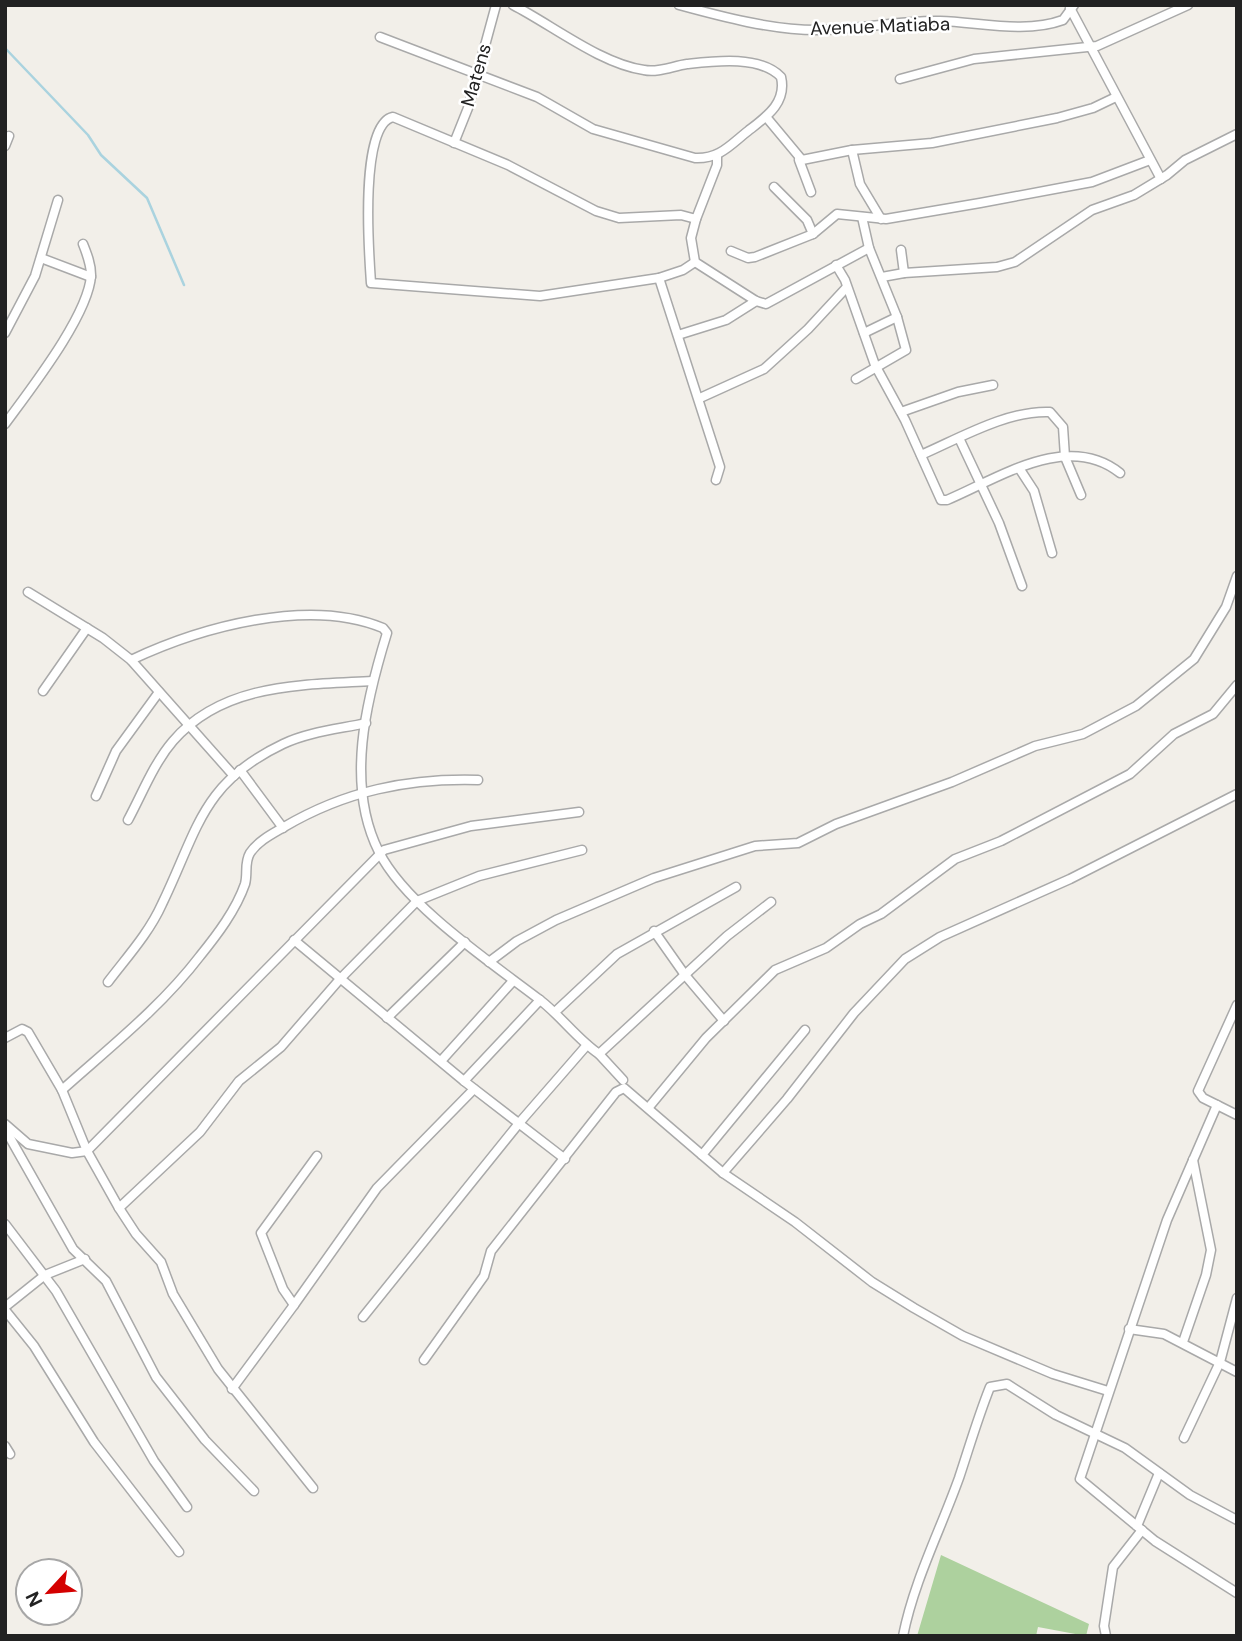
<svg xmlns="http://www.w3.org/2000/svg" width="1242" height="1641" font-family="'DM Sans',sans-serif">
  <rect width="100%" height="100%" fill="#f2efe9"/>
  <polygon fill="#add19e" points="941,1555 1089,1624 1086,1636 1038,1627 1036,1636 917,1636"/>
  <g fill="none" stroke-linecap="round" stroke-linejoin="round">
    <polyline stroke="#aad3df" stroke-width="2.5" points="5,48 88,135 101,155 147,198 184,285"/>
    <g stroke="#a9a9a9" stroke-width="11">
      <g id="minor">
        <path d="M679 5C723 17 772 30 817 30 858 30 899 20 940 21 979 22 1025 34 1063 20L1074 5"/>
        <polyline points="1070,8 1161,179"/>
        <path d="M380 37 537 97 593 129 695 158C720 159 730 145 748 131 766 117 787 103 781 77 760 55 714 61 687 64 673 66 658 73 644 70 601 64 552 25 513 5"/>
        <polyline points="900,79 974,59 1097,46 1188,5"/>
        <polyline points="767,118 802,160 852,150 932,143 1057,118 1093,108 1116,97"/>
        <polyline points="454,143 468,108 496,5"/>
        <polyline points="5,146 9,136"/>
        <polyline points="852,150 860,184 881,219"/>
        <polyline points="799,160 811,192"/>
        <polyline points="774,187 807,220 813,234"/>
        <polyline points="862,217 869,248 897,317 864,333"/>
        <polyline points="696,219 691,238 695,262 756,301 766,304 869,248"/>
        <polyline points="901,250 904,273 997,267 1015,262 1092,210 1134,195 1167,175 1185,160 1237,134"/>
        <polyline points="731,251 748,258 755,257 813,234 837,214 886,219 980,203 1092,182 1150,160"/>
        <polyline points="41,258 91,277"/>
        <path d="M695 262 683 270 659 278 540 296 371 283C369 254 359 124 393 117L508 165 596 211 619 218 681 215 696 219 717 165V155"/>
        <path d="M836 265 845 280 875 365 905 420 941 500H947C999 478 1068 431 1120 473"/>
        <polyline points="882,277 904,273"/>
        <polyline points="659,278 720,467 716,480"/>
        <polyline points="5,333 35,276 58,200"/>
        <polyline points="678,335 726,320 756,301"/>
        <polyline points="856,379 906,350 897,317"/>
        <polyline points="700,398 764,369 808,329 846,288"/>
        <polyline points="901,412 958,392 993,385"/>
        <path d="M5 424C29 391 89 315 91 275 91 264 87 254 83 244"/>
        <polyline points="959,438 999,523 1022,586"/>
        <path d="M921 455C960 438 1008 410 1050 412L1063 427 1065 457 1081 495"/>
        <polyline points="1019,468 1034,491 1052,553"/>
        <polyline points="28,592 103,638 131,660 234,776"/>
        <path d="M131 660C201 627 309 597 383 628L387 633C366 701 345 785 379 852 406 906 492 963 540 1000 561 1016 577 1039 599 1054L727 936 771 902"/>
        <polyline points="43,691 87,628"/>
        <polyline points="240,770 283,828"/>
        <polyline points="96,796 116,751 159,692"/>
        <path d="M128 820C142 794 154 763 173 741 223 683 302 685 372 681"/>
        <polyline points="654,931 685,975 724,1021"/>
        <polyline points="294,940 464,1081 565,1159"/>
        <polyline points="489,962 517,941 556,920 654,878 755,846 798,843 836,824 952,782 1035,746 1083,734 1136,706 1194,659 1226,607 1237,576"/>
        <path d="M108 982C127 957 149 933 162 904 198 830 201 783 283 744 308 732 339 729 366 723"/>
        <polyline points="1237,1005 1198,1091 1203,1098 1237,1115"/>
        <polyline points="555,1012 617,954 736,887"/>
        <polyline points="387,1018 465,942"/>
        <polyline points="5,1038 22,1029 28,1032 62,1090 87,1151 119,1208 136,1234 161,1262 173,1294 218,1369 313,1488"/>
        <polyline points="599,1054 623,1080"/>
        <polyline points="441,1061 513,981"/>
        <polyline points="464,1081 540,1000"/>
        <path d="M62 1090C110 1047 161 1007 200 956 217 935 236 910 245 884 248 873 244 863 250 853 258 841 272 834 284 827 345 791 408 778 478 780"/>
        <polyline points="1217,1105 1167,1220 1080,1479 1155,1541 1237,1593"/>
        <polyline points="649,1107 706,1038 775,970 826,948 860,924 881,914 955,859 1001,841 1130,774 1174,734 1213,714 1237,685"/>
        <polyline points="5,1124 28,1144 72,1153 87,1151 384,850 471,826 579,812"/>
        <polyline points="5,1129 73,1249 106,1281 156,1377 205,1440 254,1491"/>
        <polyline points="702,1155 805,1030"/>
        <polyline points="317,1156 261,1233 283,1289 294,1305 377,1188 474,1089"/>
        <polyline points="723,1173 787,1099 854,1013 905,959 940,937 1070,879 1237,794"/>
        <polyline points="119,1208 200,1132 239,1081 281,1047 340,979 417,901 479,876 582,850"/>
        <polyline points="5,1224 56,1291 154,1461 187,1507"/>
        <polyline points="5,1307 45,1275 85,1259"/>
        <polyline points="5,1310 34,1346 94,1442 179,1552"/>
        <polyline points="363,1317 520,1122 587,1045"/>
        <polyline points="1129,1329 1164,1334 1237,1372"/>
        <polyline points="1183,1342 1206,1275 1211,1250 1193,1160"/>
        <polyline points="424,1360 484,1276 491,1251 616,1092 624,1088 723,1173 795,1222 872,1282 914,1308 963,1336 1053,1374 1108,1391"/>
        <polyline points="232,1389 294,1305"/>
        <polyline points="1184,1438 1220,1362 1237,1298"/>
        <polyline points="5,1446 10,1454"/>
        <polyline points="1137,1526 1159,1473"/>
        <path d="M903 1636C914 1581 940 1531 959 1478 969 1448 978 1417 990 1387L1007 1384 1056 1415 1125 1448 1190 1495 1237 1520"/>
        <polyline points="1106,1636 1104,1626 1113,1567 1142,1530"/>
      </g>
    </g>
    <use href="#minor" stroke="#fff" stroke-width="8"/>
  </g>
  <g text-anchor="middle" dominant-baseline="central" stroke-width="5" stroke-linejoin="round" paint-order="stroke">
    <g font-size="19" fill="#222" stroke="#fff">
      <text transform="translate(880 26) rotate(-2)">Avenue Matiaba</text>
      <text transform="translate(476 75) rotate(-74)">Matens</text>
    </g>
  </g>
  <rect width="1242" height="1641" fill="none" stroke="#222222" stroke-width="14"/>
  <g transform="translate(49 1592) rotate(244)"><circle r="33" fill="#ffffff" stroke="#a7a7a7" stroke-width="2"/>
  <path d="M0-5L12 26L0 18L-12 26Z" fill="#d40000"/>
  <text y="-10" font-size="19" font-weight="bold" text-anchor="middle" fill="#222222">N</text>
  </g>
</svg>
